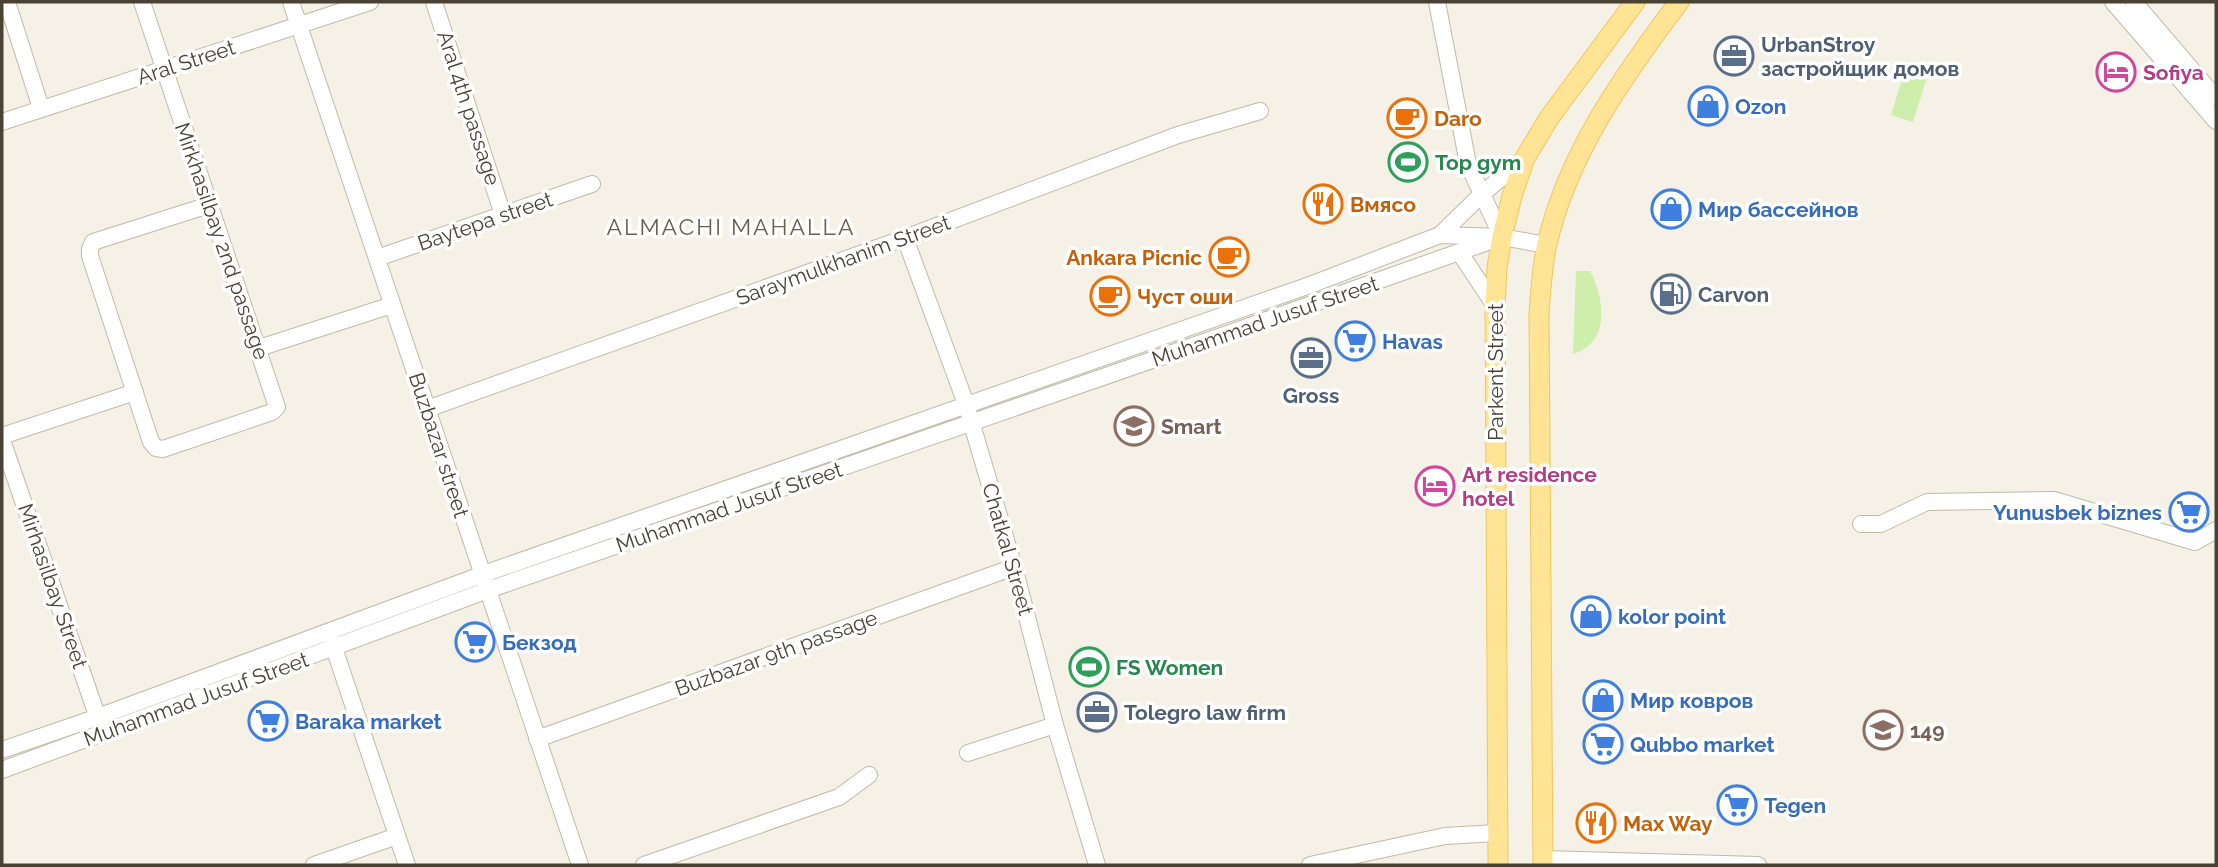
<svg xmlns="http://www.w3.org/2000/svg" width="2218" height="867" font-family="Raleway,sans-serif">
  <rect width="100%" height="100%" fill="#f5f1e7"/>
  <g fill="#ceeeab">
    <polygon points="1906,67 1928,74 1913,122 1891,115"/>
    <path d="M1576 271H1590C1605 299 1610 343 1573 354Z"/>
  </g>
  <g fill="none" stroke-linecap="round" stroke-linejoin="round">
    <g stroke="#c2baa8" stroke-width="18">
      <g id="minor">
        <polyline points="7,2 41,108"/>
        <polyline points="142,2 277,407 272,412 163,449 156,448 151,442 90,256 90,249 93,242 209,205"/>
        <polyline points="291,2 580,865"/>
        <polyline points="434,2 503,215"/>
        <polyline points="1437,2 1468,164 1502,237"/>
        <polyline points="2113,2 2216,121"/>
        <polyline points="2134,2 2216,98"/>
        <polyline points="2,122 370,2"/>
        <polyline points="1440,235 1482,194 1525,158"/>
        <polyline points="905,238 966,404 1014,567 1055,725 1097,865"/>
        <polyline points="1460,253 1495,306"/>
        <polyline points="377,258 592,184"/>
        <polyline points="259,348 392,305"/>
        <polyline points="427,409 905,238 1178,135 1260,111"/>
        <polyline points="2,436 135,392"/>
        <polyline points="2,440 100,724"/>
        <polyline points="1861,524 1881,524 1927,502 2054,500 2195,542 2216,530"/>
        <polyline points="331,639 407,865"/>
        <polyline points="537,739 1014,567"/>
        <polyline points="2,750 98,717 492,571 1310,285 1440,235 1502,237 1546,245"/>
        <polyline points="968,753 1055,725"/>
        <polyline points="2,770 488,590 1230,333 1496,239"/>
        <polyline points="1543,859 1758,865"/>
        <polyline points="314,865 397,836"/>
        <polyline points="644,865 839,797 869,775"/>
        <polyline points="1310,865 1445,836 1497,833"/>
      </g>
    </g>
    <g stroke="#f0c75a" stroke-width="21">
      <g id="major">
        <polyline points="1498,865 1495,306 1497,268 1502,237 1512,196 1525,158 1549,118 1635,2"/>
        <path d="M1543 865 1539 313C1541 289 1542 266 1547 244 1568 153 1624 75 1679 2"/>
      </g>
    </g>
    <use href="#minor" stroke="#fff" stroke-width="16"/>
    <use href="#major" stroke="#ffe496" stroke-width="19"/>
  </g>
  <defs>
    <g id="office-ring" transform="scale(2.0125)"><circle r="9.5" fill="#fff" stroke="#5c6f8a" stroke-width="1.5"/><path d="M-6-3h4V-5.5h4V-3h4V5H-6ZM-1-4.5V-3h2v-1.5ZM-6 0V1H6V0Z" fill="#5c6f8a"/></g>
    <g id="hotel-ring" transform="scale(2.0125)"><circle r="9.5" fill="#fff" stroke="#d1479c" stroke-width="1.5"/><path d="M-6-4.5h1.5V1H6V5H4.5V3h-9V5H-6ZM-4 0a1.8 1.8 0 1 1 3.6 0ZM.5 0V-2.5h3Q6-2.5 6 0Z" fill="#d1479c"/></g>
    <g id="shop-ring" transform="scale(2.0125)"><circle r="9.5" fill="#fff" stroke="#3f7fe0" stroke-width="1.5"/><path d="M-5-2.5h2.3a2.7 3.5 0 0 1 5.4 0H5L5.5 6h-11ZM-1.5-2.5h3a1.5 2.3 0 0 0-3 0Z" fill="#3f7fe0"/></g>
    <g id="cafe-ring" transform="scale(2.0125)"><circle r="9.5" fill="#fff" stroke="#e8710a" stroke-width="1.5"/><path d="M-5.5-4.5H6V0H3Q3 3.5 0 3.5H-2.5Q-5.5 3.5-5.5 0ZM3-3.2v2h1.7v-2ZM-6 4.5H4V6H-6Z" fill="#e8710a"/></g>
    <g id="stadium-ring" transform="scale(2.0125)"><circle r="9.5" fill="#fff" stroke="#2e9e5b" stroke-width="1.5"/><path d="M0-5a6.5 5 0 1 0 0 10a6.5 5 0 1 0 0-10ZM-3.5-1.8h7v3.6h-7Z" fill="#2e9e5b"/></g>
    <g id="restaurant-ring" transform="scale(2.0125)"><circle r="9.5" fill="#fff" stroke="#e8710a" stroke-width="1.5"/><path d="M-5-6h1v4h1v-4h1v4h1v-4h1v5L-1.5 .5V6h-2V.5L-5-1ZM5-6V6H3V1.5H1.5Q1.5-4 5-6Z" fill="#e8710a"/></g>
    <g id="fuel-ring" transform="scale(2.0125)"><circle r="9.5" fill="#fff" stroke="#5c6f8a" stroke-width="1.5"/><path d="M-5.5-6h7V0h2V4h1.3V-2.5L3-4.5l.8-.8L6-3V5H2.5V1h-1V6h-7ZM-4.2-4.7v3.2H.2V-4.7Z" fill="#5c6f8a"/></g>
    <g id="supermarket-ring" transform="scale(2.0125)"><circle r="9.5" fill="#fff" stroke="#3f7fe0" stroke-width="1.5"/><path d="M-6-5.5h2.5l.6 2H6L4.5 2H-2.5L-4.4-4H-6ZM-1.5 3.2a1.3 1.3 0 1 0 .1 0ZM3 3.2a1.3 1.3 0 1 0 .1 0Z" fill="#3f7fe0"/></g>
    <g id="school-ring" transform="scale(2.0125)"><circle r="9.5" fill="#fff" stroke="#8d6e63" stroke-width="1.5"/><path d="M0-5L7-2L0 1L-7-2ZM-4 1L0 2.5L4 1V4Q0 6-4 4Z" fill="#8d6e63"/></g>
  </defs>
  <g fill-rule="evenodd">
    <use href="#office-ring" x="1734" y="56"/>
    <use href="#hotel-ring" x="2116" y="72"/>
    <use href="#shop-ring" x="1708" y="106"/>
    <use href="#cafe-ring" x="1407" y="118"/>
    <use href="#stadium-ring" x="1408" y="162"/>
    <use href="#restaurant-ring" x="1323" y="204"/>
    <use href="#shop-ring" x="1671" y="209"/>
    <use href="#cafe-ring" x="1229" y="257"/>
    <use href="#fuel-ring" x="1671" y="294"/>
    <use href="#cafe-ring" x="1110" y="296"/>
    <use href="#supermarket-ring" x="1355" y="341"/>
    <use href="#office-ring" x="1311" y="358"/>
    <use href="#school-ring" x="1134" y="426"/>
    <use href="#hotel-ring" x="1435" y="486"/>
    <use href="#supermarket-ring" x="2189" y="512"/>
    <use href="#shop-ring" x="1591" y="616"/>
    <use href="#supermarket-ring" x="475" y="642"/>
    <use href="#stadium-ring" x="1089" y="667"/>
    <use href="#shop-ring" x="1603" y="700"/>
    <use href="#office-ring" x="1097" y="712"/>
    <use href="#supermarket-ring" x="268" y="721"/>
    <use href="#school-ring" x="1883" y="730"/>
    <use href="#supermarket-ring" x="1603" y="744"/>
    <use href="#supermarket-ring" x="1737" y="805"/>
    <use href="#restaurant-ring" x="1596" y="823"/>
  </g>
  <g text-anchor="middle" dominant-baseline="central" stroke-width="7" stroke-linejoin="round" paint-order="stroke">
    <g font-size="21" font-weight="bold" fill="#4e5e75" stroke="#fff" text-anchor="start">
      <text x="1761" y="44">UrbanStroy<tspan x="1761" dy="24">застройщик домов</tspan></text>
      <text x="1698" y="294">Carvon</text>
      <text x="1311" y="395" text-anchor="middle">Gross</text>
      <text x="1124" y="712">Tolegro law firm</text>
    </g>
    <g font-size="21" fill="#494235" stroke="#fff">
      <text transform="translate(186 62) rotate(-18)">Aral Street</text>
      <text transform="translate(469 108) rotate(72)">Aral 4th passage</text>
      <text transform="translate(485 221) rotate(-19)">Baytepa street</text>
      <text transform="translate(222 241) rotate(71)">Mirkhasilbay 2nd passage</text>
      <text transform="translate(843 260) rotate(-20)">Saraymulkhanim Street</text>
      <text transform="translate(1265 321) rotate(-19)">Muhammad Jusuf Street</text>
      <text transform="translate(1495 372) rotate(-90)">Parkent Street</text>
      <text transform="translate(439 445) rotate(72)">Buzbazar street</text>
      <text transform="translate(729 507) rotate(-19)">Muhammad Jusuf Street</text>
      <text transform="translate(1008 549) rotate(74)">Chatkal Street</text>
      <text transform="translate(53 586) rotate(71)">Mirhasilbay Street</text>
      <text transform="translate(776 653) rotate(-20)">Buzbazar 9th passage</text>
      <text transform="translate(196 699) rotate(-20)">Muhammad Jusuf Street</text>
    </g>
    <g font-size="21" font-weight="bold" fill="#b23c85" stroke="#fff" text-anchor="start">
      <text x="2143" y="72">Sofiya</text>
      <text x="1462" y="474">Art residence<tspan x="1462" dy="24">hotel</tspan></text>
    </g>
    <g font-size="21" font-weight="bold" fill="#366cbe" stroke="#fff" text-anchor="start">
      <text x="1735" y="106">Ozon</text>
      <text x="1698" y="209">Мир бассейнов</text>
      <text x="1382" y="341">Havas</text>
      <text x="2162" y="512" text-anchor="end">Yunusbek biznes</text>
      <text x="1618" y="616">kolor point</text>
      <text x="502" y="642">Бекзод</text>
      <text x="1630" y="700">Мир ковров</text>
      <text x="295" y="721">Baraka market</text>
      <text x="1630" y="744">Qubbo market</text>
      <text x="1764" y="805">Tegen</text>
    </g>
    <g font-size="21" font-weight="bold" fill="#c56008" stroke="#fff" text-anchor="start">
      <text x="1434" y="118">Daro</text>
      <text x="1350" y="204">Вмясо</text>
      <text x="1202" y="257" text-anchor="end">Ankara Picnic</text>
      <text x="1137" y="296">Чуст оши</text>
      <text x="1623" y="823">Max Way</text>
    </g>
    <g font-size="21" font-weight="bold" fill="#27864d" stroke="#fff" text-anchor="start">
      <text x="1435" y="162">Top gym</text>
      <text x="1116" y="667">FS Women</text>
    </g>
    <g font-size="21" font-weight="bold" fill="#785e54" stroke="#fff" text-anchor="start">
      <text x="1161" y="426">Smart</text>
      <text x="1910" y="730">149</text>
    </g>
    <g font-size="23" letter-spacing="2" fill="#6d604b" stroke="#fff">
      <text x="731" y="226">ALMACHI MAHALLA</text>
    </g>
  </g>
  <rect width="2218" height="867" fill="none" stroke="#494235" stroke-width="7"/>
</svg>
